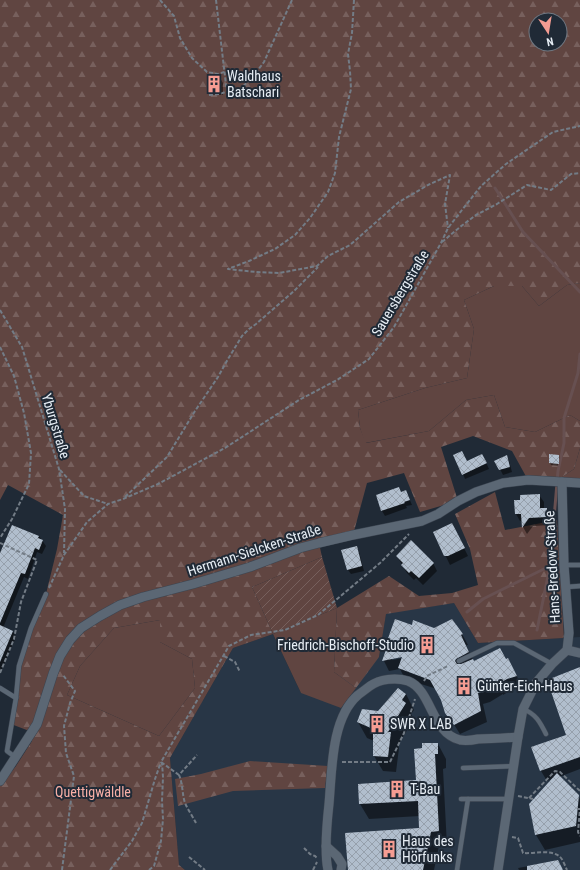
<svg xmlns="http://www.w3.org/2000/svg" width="580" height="870" font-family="'Roboto Condensed',sans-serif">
  <defs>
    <pattern id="forest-firs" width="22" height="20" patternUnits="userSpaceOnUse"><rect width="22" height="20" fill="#604541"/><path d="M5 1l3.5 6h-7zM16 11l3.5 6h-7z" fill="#77605d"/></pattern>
    <pattern id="garden-furrows" width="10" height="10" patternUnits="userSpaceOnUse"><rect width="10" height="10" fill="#604541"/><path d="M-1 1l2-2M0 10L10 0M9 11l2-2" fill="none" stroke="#77605d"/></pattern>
    <pattern id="building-cross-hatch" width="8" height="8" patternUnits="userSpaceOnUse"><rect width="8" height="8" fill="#b1becd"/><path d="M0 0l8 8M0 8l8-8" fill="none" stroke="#96a0ac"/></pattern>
  </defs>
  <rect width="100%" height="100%" fill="#202a36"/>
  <polygon fill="#283646" points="454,603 478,643 580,637 580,870 185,870 179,865 170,758 233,648 273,634 301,693 379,657 386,613"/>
  <g fill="#604541">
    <polygon points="580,283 580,421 570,415 535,432 505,427 494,395 466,400 429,431 365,443 360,428 358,410 425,388 467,378 474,329 464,300 494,286 522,286 539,306 567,285"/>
    <polygon points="580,448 580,483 559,479 574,469"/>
    <polygon points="337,608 334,672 356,688 341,708 301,693 273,634"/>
    <polygon points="160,620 160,642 192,659 195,688 159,736 67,695 80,666 114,628"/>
  </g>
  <g fill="url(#forest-firs)" fill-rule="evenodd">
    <path d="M0 0H580V283L567 285 539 306 522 286H494L464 300 474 329 467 378 425 388 358 410 360 428 366 443 429 431 466 400 494 395 505 427 535 432 570 415 580 421V448L574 469 559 479 528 480 512 451 473 436 441 447 458 501 420 512 404 473 367 483 353 535 319 543 322 557 252 587 273 634 233 648 170 758 179 865 185 870H0V786L16 766 32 741V732L11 724 19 666 31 628 46 594 57 549 63 515 8 485 0 500ZM536 20H560V44H536ZM160 620V642L192 659 195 688 159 736 67 695 80 666 114 628Z"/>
    <polygon points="495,492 505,530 557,520 564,638 478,643 454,603 386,614 379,657 356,688 334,672 337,608 389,576 419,596 452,593 478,585 470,549 455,514"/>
    <polygon points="250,761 328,766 325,788 233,791 178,806 175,779 201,774"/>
  </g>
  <polygon fill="url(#garden-furrows)" points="322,557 337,608 273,634 252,587"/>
  <g fill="#0007" fill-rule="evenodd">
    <polygon points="208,78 220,78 223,83 223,95 211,95 208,90"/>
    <polygon points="506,456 509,461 512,472 503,475 496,461"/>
    <polygon points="559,456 560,458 559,466 551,465 550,463"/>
    <polygon points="485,460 489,469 465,479 463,474 467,462"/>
    <polygon points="399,488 402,493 406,491 412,505 406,506 407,508 385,516 382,511 377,496"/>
    <polygon points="539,495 544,502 544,509 546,509 551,517 551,525 533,526 527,534 523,527 523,521 520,521 516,514"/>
    <polygon points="434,532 456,532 468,556 450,565"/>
    <polygon points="39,536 46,546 42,554 37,552 28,579 24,577 3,628 13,632 16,637 0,673 0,553 1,553"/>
    <polygon points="356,547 359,552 364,571 351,574 348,570"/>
    <polygon points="397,556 433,563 437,571 423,585 416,578 414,580 407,573"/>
    <path d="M412 626 434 629 462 634 468 645H466L474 662 506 660 513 669 522 686 513 689 503 695V694L490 702 483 704 487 722 460 734 446 712 444 704 437 689 405 679 400 669 389 671 384 661 389 643 388 641ZM407 655 408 657 392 660V658Z"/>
    <polygon points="580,669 580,769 559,777 578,796 580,799 580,842 545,850 536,835 530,805 554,778 547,781 541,771 533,747 567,735"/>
    <polygon points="406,694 414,710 411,714 414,719 398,745 399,748 396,772 383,771 374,756 374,741 367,738 358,722 378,712"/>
    <polygon points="438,744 446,759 446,768 443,769 447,846 439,846 434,870 349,870 420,829 420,816 369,819 360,804 417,781 423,749"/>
    <polygon points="557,861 562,870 519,870 518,868"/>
  </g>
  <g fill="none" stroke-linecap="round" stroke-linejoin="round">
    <g stroke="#675051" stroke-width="3">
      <polyline points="495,188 523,232 580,292"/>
      <polyline points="467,612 483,599 550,566"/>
      <polyline points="537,630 550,566 558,471 564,443 564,418 578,373 580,354"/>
    </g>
  </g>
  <g fill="url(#building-cross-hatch)">
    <polygon points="207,77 220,77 221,90 207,90"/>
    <polygon points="462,451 467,461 482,454 487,463 462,475 453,455"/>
    <polygon points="549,454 559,455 559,464 549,463"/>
    <polygon points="507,455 510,467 499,470 494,461"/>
    <polygon points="399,487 401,492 406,490 410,500 404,502 405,503 381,511 376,495"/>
    <polygon points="540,494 540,508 547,508 547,517 529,518 522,528 521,514 515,514 514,500 520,500 520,495"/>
    <polygon points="452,523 465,548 448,556 444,556 433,532"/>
    <polygon points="12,525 39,536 38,538 43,540 39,550 35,548 25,574 21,573 0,623 0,553"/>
    <polygon points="411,540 434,563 419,578 411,571 409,573 401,565 403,563 396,556"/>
    <polygon points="357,546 362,566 347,570 341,550"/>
    <polygon points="395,619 412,625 413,620 434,628 452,619 463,634 461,635 469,652 456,659 455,661 457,664 461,664 473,659 474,661 500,648 506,659 508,658 517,676 507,679 497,685 496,684 484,692 478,693 481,711 454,725 445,713 441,700 430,680 398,668 402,657 382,661 389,641 387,641"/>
    <polygon points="0,625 13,631 0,662"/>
    <polygon points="580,667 580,757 540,771 531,747 566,735 547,680"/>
    <polygon points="398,688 406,694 402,700 406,703 388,732 391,732 388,757 373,756 373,729 357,722 362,709 378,711"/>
    <polygon points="422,743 438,743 438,754 435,754 439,831 431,832 423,870 348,870 345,833 419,828 418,801 359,804 358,784 416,780 414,749 422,748"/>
    <polygon points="557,773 579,795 576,826 535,835 529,804"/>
    <polygon points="558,860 563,870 527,870 527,866"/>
  </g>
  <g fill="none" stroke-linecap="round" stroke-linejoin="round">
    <g stroke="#3c4551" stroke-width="5.5">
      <g id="lane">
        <polyline points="564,565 580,565"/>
        <polyline points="566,587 580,586"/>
        <polyline points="459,661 497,643 514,643 552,664"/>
        <polyline points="0,688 16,698"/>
        <path d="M523 709C536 714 540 722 546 734"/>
        <polyline points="15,757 7,751 16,698 19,666 31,628 46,594"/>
        <polyline points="463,768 514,766"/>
        <polyline points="461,799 508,799"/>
        <polyline points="457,870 468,799"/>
      </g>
    </g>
    <g stroke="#3c4551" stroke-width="10">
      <g id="street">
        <polyline points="567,650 580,653"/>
        <polyline points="0,781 37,724 53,674 60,656 70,640 81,628 100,616 120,605 143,597 193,584 250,567 300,548 319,543 353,535 422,521 438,514 458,501 476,492 503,483 528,480 580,483"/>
        <polyline points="326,846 337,856 342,864 341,870"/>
        <path d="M328 870C324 852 327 822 329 804 332 771 331 718 358 695 362 692 366 689 370 686 380 679 396 677 408 681 432 690 431 733 460 740 466 741 473 740 478 739 491 739 504 738 518 737"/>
        <polyline points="498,870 518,737 523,709 536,683 552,664 567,650 569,633 564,565 562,482"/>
      </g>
    </g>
    <g stroke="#737c86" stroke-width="2" stroke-dasharray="4 2" stroke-linecap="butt">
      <polyline points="160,0 174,16 180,38 192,58 207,72 218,74 224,72"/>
      <polyline points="216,0 226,85 228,91"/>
      <polyline points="354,0 352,33 348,54 350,71 351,89 339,137 335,173 328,192 310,218 295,235 275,249 249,261 228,269 256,272 279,273 317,266 328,256 350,245 399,202 428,185 450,175 445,204 448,228"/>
      <polyline points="209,95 220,94 228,91 240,89 252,78 264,62 292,0"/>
      <polyline points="442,242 460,227 476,215 497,204 527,185 551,190 571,174 580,173"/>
      <polyline points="0,310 22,347 59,469 65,509 64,553"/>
      <polyline points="0,347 14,376 24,413 31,453 29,484 12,519 0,538"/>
      <polyline points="60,470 84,496 108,504"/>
      <polyline points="125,497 167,457 195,411 218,377 228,359 242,336 249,329 256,324 294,291 318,267"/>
      <polyline points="0,543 37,560 21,602 14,639 0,673"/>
      <polyline points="49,588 64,555 87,522 108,504 123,499 158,484 225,448 299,400 337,380 369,359 394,327 441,243 448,228 462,210 481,186 506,164 553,132 580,126"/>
      <polyline points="224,656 235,662 240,672"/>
      <polyline points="424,681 427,676 448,666"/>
      <polyline points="342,762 390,762 404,733 415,699"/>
      <polyline points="179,775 161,762 229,646 251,635 285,630 318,615 380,563 409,534"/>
      <polyline points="518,796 533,799"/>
      <polyline points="529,798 555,771 560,772 580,791"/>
      <polyline points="577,809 580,809 578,832 580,836"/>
      <path d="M196 823C193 817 188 810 185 803 182 794 183 784 179 775L197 755"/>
      <path d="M512 837 518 838 523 853C534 854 549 849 559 856 563 859 565 866 567 870"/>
      <polyline points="304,848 310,854 315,856 317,858"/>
      <polyline points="189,857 205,870"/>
      <polyline points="62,870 74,776 66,753 64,726 70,703 75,691 63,675"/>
      <polyline points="110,870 132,841 142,823 155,779 161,762"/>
      <polyline points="149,870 154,866 161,841 163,819 162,801 163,777 162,763"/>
      <polyline points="313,870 317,862"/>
    </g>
    <use href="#lane" stroke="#5b6774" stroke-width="4.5"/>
    <use href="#street" stroke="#5b6774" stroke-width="9"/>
  </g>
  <defs>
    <g id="building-bare" transform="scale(1.38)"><path d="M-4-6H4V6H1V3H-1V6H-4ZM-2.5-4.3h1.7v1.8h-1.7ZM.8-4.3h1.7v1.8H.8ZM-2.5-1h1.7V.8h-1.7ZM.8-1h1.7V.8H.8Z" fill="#f59c92" stroke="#202a36" stroke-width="2.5" paint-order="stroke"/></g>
  </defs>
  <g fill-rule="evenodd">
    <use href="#building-bare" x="214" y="84"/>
    <use href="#building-bare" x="427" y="645"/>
    <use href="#building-bare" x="464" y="686"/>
    <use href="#building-bare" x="377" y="724"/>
    <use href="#building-bare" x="397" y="789"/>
    <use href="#building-bare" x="389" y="849"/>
  </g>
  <g text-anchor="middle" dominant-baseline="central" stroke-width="4" stroke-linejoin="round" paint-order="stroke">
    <g font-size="14" fill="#e7eef5" stroke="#202a36" text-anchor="start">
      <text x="227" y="76">Waldhaus<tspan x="227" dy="16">Batschari</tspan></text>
      <text x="414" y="645" text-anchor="end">Friedrich-Bischoff-Studio</text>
      <text x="477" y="686">Günter-Eich-Haus</text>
      <text x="390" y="724">SWR X LAB</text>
      <text x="410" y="789">T-Bau</text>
      <text x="402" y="841">Haus des<tspan x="402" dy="16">Hörfunks</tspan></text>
    </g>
    <g font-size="14" fill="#e7eef5" stroke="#202a36">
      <text transform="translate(400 293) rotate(-59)">Sauersbergstraße</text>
      <text transform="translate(56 426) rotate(73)">Yburgstraße</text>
      <text transform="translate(254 550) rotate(-18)">Hermann-Sielcken-Straße</text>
      <text transform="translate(552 567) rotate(-93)">Hans-Bredow-Straße</text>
    </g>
    <g font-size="14" fill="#f8afa6" stroke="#202a36">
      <text x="93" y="792">Quettigwäldle</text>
    </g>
  </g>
  <g transform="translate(548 32) rotate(168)"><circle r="19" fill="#202a36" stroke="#707882"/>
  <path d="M0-3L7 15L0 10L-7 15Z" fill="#f59c92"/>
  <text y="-6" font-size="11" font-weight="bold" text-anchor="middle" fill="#e7eef5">N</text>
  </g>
</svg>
